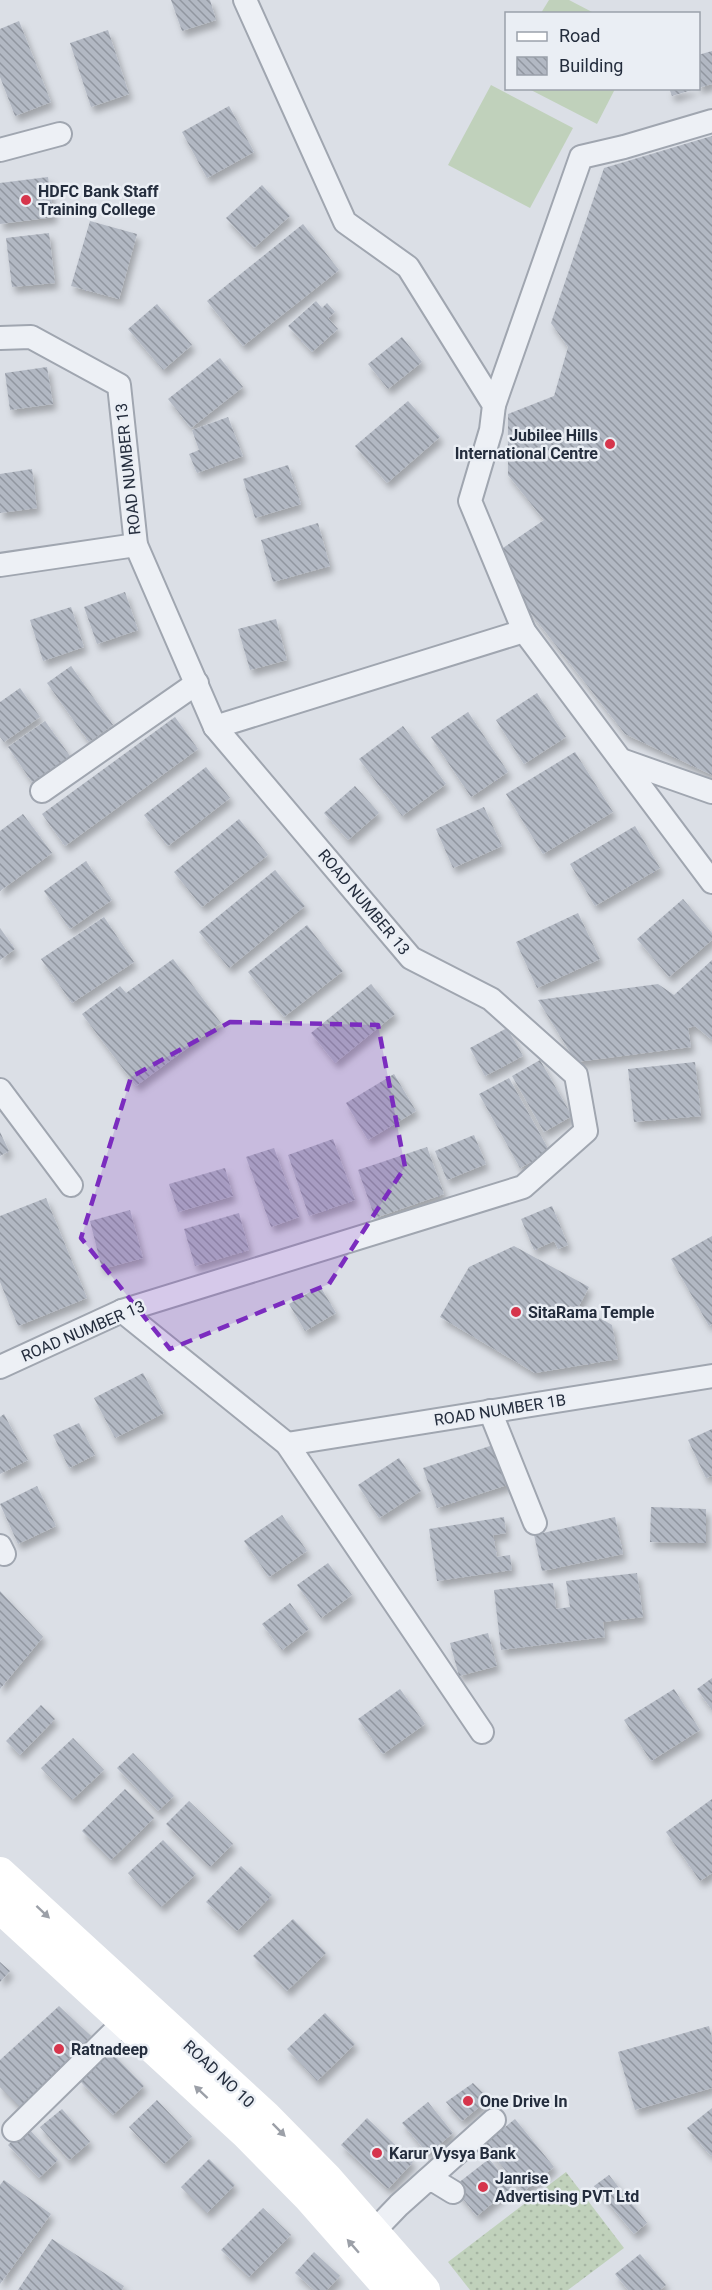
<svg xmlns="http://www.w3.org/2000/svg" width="712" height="2290" font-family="Roboto,sans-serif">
  <defs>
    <pattern id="grass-dots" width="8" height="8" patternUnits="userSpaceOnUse" patternTransform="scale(1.5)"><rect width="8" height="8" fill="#c0d1bb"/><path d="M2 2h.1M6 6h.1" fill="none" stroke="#a5b4a2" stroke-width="1.8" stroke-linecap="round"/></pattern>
    <pattern id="building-back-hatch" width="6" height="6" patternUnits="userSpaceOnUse" patternTransform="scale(1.5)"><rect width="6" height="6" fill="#b2b8c3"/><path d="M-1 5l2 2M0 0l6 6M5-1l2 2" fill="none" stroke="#9196a0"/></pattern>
    <filter id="shadow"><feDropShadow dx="3.5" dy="6" stdDeviation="3" flood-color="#0004"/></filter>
  </defs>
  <rect width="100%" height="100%" fill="#dbdfe6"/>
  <polygon fill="url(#grass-dots)" points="566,2172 624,2248 568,2290 470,2290 448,2262"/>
  <g fill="#c0d1bb">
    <polygon points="549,0 569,0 594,13 541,13"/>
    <polygon points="491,85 573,128 530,208 448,165"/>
    <polygon points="529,89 615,88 615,89 597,124"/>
  </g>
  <g fill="url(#building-back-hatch)" filter="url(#shadow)">
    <polygon points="171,0 210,0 216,20 182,31"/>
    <polygon points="19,21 51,102 15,116 0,77 0,29"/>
    <polygon points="108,30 129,94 91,107 70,43"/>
    <polygon points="712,51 712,84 698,88 698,55"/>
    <polygon points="669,88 695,88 695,89 672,96"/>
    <polygon points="229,106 254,152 207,178 182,132"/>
    <polygon points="712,136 712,775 625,734 526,607 500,550 544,520 508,475 508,414 554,396 568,347 551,323 604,168"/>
    <polygon points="48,177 54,217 0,224 0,183"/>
    <polygon points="262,185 290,216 254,248 226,218"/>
    <polygon points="90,221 137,234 119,299 71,286"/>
    <polygon points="303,224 339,270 243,346 207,301"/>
    <polygon points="49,233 55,283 12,287 6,238"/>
    <polygon points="316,301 322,308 327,303 335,312 328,318 338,329 312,352 288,326"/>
    <polygon points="157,304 192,345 163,370 128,329"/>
    <polygon points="402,337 422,362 388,389 368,364"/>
    <polygon points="220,358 243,387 191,428 168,399"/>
    <polygon points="47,367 53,404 10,410 5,373"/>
    <polygon points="408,401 440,437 387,483 355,446"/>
    <polygon points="228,417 243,456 197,473 189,454 199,450 192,430"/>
    <polygon points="288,465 301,504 255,518 243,479"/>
    <polygon points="32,469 37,508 0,513 0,474"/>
    <polygon points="318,523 330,566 273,582 261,540"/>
    <polygon points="125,592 138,630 97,644 84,607"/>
    <polygon points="71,607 84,647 43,661 30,620"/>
    <polygon points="276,619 287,660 250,670 238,629"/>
    <polygon points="71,666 113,725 89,742 47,683"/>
    <polygon points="20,688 40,717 4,742 0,737 0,702"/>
    <polygon points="537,693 566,737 524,764 496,720"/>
    <polygon points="468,712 508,772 471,797 431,737"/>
    <polygon points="175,717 198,749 65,846 42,814"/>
    <polygon points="45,721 70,756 32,782 8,747"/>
    <polygon points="403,726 446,784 402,816 359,759"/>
    <polygon points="575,752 613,812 543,854 506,794"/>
    <polygon points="206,767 230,798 168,846 144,815"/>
    <polygon points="355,786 379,813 348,840 324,813"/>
    <polygon points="484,807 502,846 453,868 436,829"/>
    <polygon points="23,814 52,853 0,891 0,831"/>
    <polygon points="239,819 268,855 202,907 174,872"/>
    <polygon points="635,826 660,868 595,906 570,864"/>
    <polygon points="86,861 112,900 70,929 44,891"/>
    <polygon points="275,870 305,906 229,968 199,932"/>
    <polygon points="683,899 712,933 712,940 669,977 637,939"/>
    <polygon points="578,913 600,959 537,988 516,942"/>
    <polygon points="104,917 134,962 72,1003 41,959"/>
    <polygon points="307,925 343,971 284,1017 248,972"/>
    <polygon points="0,928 15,949 0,960"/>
    <polygon points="173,959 221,1023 136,1086 82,1014 120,986 126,993"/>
    <polygon points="712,960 712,1040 695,1026 688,1028 691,1047 576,1062 538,1000 658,984 674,995"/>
    <polygon points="371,984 395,1014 335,1063 311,1033"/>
    <polygon points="507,1028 523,1056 485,1076 470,1048"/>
    <polygon points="540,1060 572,1116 544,1132 512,1076"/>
    <polygon points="695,1062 701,1116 634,1122 628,1069"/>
    <polygon points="394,1074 416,1111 368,1140 346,1103"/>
    <polygon points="509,1078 550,1152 520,1168 479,1094"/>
    <polygon points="0,1132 9,1151 0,1156"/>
    <polygon points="474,1135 486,1164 447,1180 435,1151"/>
    <polygon points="333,1139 355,1200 309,1216 288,1155"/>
    <polygon points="427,1147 444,1194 375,1218 358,1170"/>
    <polygon points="274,1148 299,1217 271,1227 246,1157"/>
    <polygon points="225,1168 233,1196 178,1212 169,1184"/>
    <polygon points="46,1198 87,1298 18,1326 0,1282 0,1216"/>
    <polygon points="552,1206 568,1245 558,1249 554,1241 534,1250 521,1219"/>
    <polygon points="130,1210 143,1258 102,1269 90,1221"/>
    <polygon points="239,1213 249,1250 195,1266 184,1229"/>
    <polygon points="712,1236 712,1324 709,1326 671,1259"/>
    <polygon points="514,1246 589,1287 579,1306 612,1325 618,1359 535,1373 440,1317 469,1267"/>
    <polygon points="320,1286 336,1313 305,1331 289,1304"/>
    <polygon points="143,1373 164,1413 115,1438 94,1398"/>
    <polygon points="4,1414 28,1460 0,1474 0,1417"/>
    <polygon points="79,1423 95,1455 69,1468 53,1435"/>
    <polygon points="712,1429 712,1476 706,1478 688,1440"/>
    <polygon points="496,1444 510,1484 437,1508 423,1468"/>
    <polygon points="399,1458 421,1491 379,1518 358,1485"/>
    <polygon points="37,1486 56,1526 18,1544 0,1504"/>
    <polygon points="651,1507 706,1509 706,1543 650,1542"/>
    <polygon points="282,1515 307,1551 269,1577 244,1541"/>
    <polygon points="504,1517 506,1533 493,1535 497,1557 510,1555 512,1570 437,1581 429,1529"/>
    <polygon points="615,1517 623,1554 542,1571 534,1535"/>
    <polygon points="328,1563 352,1595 321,1618 297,1585"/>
    <polygon points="637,1573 643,1617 603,1622 605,1637 501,1650 494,1590 553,1583 556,1609 570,1607 566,1581"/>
    <polygon points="0,1591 43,1637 0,1689"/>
    <polygon points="290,1603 309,1629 282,1650 262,1624"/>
    <polygon points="488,1633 497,1666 459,1676 450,1643"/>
    <polygon points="712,1678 712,1710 697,1689"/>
    <polygon points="400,1689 425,1724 383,1754 358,1719"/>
    <polygon points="674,1689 700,1730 651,1761 624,1720"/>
    <polygon points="41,1705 55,1719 20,1755 6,1741"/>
    <polygon points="73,1738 104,1770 72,1800 41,1768"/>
    <polygon points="133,1753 174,1796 158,1811 117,1768"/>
    <polygon points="125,1789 154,1818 111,1860 82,1831"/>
    <polygon points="712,1799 712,1873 700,1881 666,1832"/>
    <polygon points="189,1801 233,1844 210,1867 166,1824"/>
    <polygon points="163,1840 196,1874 161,1907 128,1873"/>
    <polygon points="241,1866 272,1895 237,1931 206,1902"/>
    <polygon points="293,1919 326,1953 287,1991 253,1956"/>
    <polygon points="0,1962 10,1971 0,1982"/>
    <polygon points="59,2006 91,2036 22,2109 0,2087 0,2060"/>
    <polygon points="325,2013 355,2044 317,2081 287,2049"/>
    <polygon points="709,2026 712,2038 712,2088 635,2110 618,2052"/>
    <polygon points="110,2051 144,2086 113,2115 80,2081"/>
    <polygon points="473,2083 489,2099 462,2121 446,2102"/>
    <polygon points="157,2100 192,2137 164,2164 129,2127"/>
    <polygon points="428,2102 453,2133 428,2154 402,2123"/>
    <polygon points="712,2108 712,2155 711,2156 687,2128"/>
    <polygon points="62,2109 90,2142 69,2160 40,2127"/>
    <polygon points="367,2118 413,2162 388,2189 341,2145"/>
    <polygon points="515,2119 554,2167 523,2192 484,2144"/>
    <polygon points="27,2127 58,2160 39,2178 8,2145"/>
    <polygon points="209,2159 235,2185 207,2213 181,2187"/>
    <polygon points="489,2159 512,2187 477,2216 453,2187"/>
    <polygon points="609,2175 647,2223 634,2234 594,2186"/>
    <polygon points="4,2180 51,2214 0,2284 0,2185"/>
    <polygon points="263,2208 291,2235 249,2277 221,2250"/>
    <polygon points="52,2239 124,2286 122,2290 18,2290"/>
    <polygon points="314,2252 340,2276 327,2290 314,2290 295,2273"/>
    <polygon points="640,2254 666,2285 660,2290 628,2290 615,2274"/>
  </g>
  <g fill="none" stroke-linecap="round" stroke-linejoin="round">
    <g stroke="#a0a6b0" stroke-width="26">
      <g id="street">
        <polyline points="245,0 345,222 408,267 494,405 491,430 470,501 524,631 712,882"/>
        <polyline points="0,150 60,134"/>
        <polyline points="0,338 31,337 119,385 136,545 215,727 411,958 491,999 576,1075 586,1131 523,1187 122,1311 0,1367"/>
        <polyline points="494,405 581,157 624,147 712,121"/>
        <polyline points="0,565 136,545"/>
        <polyline points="215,727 524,631"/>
        <polyline points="621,760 712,792"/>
        <polyline points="42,791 197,683"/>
        <polyline points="0,1090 71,1185"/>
        <polyline points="122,1311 287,1444 482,1732"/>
        <polyline points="490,1411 535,1523"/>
        <polyline points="287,1444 712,1376"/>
        <polyline points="0,1546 4,1554"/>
        <polyline points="14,2130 124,2022"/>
        <polyline points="426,2181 435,2181 453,2192"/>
        <polyline points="374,2231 399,2205 494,2120"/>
      </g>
    </g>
    <use href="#street" stroke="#edf0f5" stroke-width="22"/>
    <g stroke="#fff" stroke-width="32">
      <polyline points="0,1873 265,2116 327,2179 424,2290"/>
      <polyline points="0,1907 247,2134 308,2196 391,2290"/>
    </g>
  </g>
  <defs><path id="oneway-solid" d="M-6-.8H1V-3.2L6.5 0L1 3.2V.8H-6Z" transform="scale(1.5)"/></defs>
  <g fill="#9ca0a8">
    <use href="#oneway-solid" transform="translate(43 1912) rotate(43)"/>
    <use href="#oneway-solid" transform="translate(201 2092) rotate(-137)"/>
    <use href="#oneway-solid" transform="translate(279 2130) rotate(45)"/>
    <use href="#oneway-solid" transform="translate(353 2246) rotate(-131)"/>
  </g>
  <path fill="#7b2cbf" fill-opacity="0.2" stroke="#7b2cbf" stroke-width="4.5" stroke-dasharray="12 8" stroke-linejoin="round" d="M230 1022 378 1025 405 1167 329 1284 170 1349 81 1238 131 1077Z"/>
  <g fill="#d6354c" stroke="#eaeef4" stroke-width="2">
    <circle cx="26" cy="200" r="6"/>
    <circle cx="610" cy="444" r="6"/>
    <circle cx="516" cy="1312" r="6"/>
    <circle cx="59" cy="2049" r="6"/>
    <circle cx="468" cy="2101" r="6"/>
    <circle cx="377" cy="2153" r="6"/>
    <circle cx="483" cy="2187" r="6"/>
  </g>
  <g text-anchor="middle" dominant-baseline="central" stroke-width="5" stroke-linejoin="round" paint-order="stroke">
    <g font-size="16" font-weight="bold" fill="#242d3d" stroke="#eaeef4" text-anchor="start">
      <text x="38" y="191">HDFC Bank Staff<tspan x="38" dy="18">Training College</tspan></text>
      <text x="598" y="435" text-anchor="end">Jubilee Hills<tspan x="598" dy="18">International Centre</tspan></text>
      <text x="528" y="1312">SitaRama Temple</text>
      <text x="71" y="2049">Ratnadeep</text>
      <text x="480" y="2101">One Drive In</text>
      <text x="389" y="2153">Karur Vysya Bank</text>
      <text x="495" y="2178">Janrise<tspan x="495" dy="18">Advertising PVT Ltd</tspan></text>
    </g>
    <g font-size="16" fill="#242d3d" stroke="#eaeef4">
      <text transform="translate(128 469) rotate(-96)">ROAD NUMBER 13</text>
      <text transform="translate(364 902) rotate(50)">ROAD NUMBER 13</text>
      <text transform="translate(83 1331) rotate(-23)">ROAD NUMBER 13</text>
      <text transform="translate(500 1410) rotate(-9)">ROAD NUMBER 1B</text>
      <text transform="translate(219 2074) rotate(43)">ROAD NO 10</text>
    </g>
  </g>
  <rect x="505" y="12" width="195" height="78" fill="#eaeef4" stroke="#9ba1ab" stroke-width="1.5"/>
  <rect x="517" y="32" width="30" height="9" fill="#ffffff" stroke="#9ba1ab" stroke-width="1.5"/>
  <text x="559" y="42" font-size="18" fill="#242d3d">Road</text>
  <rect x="517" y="57" width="30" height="18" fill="url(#building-back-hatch)" stroke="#9ba1ab" stroke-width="1.5"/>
  <text x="559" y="72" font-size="18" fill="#242d3d">Building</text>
</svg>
